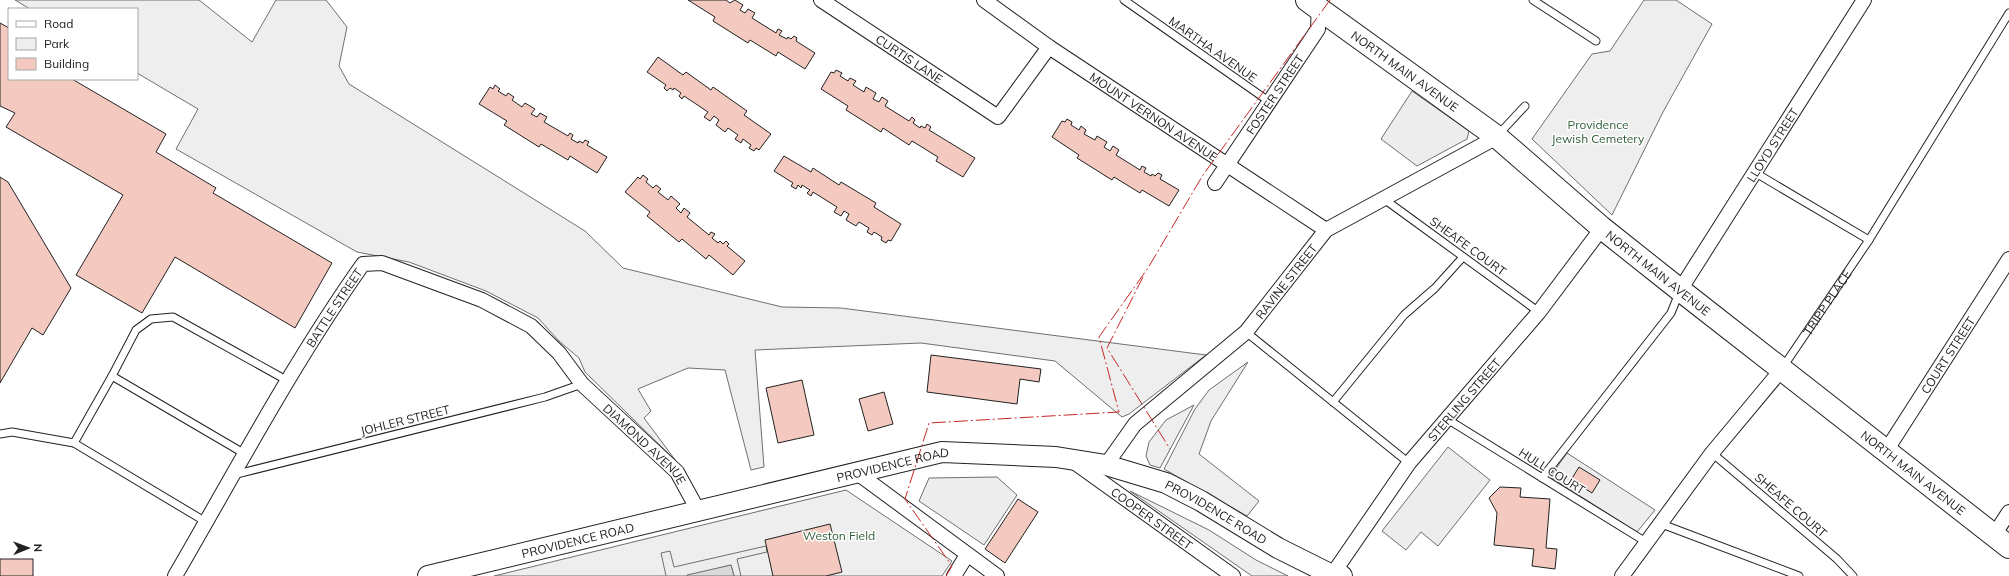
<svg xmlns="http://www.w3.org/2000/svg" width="2009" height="576" font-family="Mulish,sans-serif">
  <rect width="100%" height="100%" fill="#fff"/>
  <g fill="#eee" stroke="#6f6f6f">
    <polygon points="15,0 199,0 252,42 276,0 326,0 347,27 339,66 349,84 585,231 623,268 782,307 841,308 1206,355 1129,414 1122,417 1055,361 921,343 755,350 764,467 751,470 725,370 688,368 638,389 651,411 644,418 676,461 585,372 579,358 559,341 538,318 486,291 409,262 357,252 176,149 198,109 137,73 137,9 30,9"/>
    <polygon points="1644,0 1676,0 1712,24 1663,112 1612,215 1532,139 1592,54 1610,51"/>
    <polygon points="1248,362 1211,421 1199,454 1259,501 1247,516 1164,469 1195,409 1209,390"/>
    <polygon points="1194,405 1160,468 1150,465 1146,456 1149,442 1166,420"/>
    <polygon points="846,490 952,561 942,576 494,576"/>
    <polygon points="1130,491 1209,530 1256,560 1288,576 1252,576"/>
  </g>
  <g fill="#ededed" stroke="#6f6f6f">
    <polygon points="1412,91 1469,131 1467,139 1417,166 1381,139"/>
    <polygon points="1448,447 1490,480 1438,546 1421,532 1406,550 1382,531"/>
    <polygon points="1567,453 1655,510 1637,532 1550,477"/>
    <polygon points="997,477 1017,495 984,545 919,501 929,478"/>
    <polygon points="766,546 767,552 737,559 741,576 734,576 731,565 687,576 666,576 661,553 670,551 674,567"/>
  </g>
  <polygon fill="#d9d9d9" stroke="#6f6f6f" points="731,565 734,576 687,576 687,575"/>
  <g fill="#f3c9c0" stroke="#222">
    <polygon points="688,0 726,0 730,3 735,0 743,5 740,10 745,13 748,9 755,13 752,18 776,33 778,29 782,31 779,35 787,39 788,37 791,39 794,36 797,38 796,41 815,53 805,69 778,52 776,56 750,40 748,43 713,21 715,17"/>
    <polygon points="0,23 9,28 9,79 72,79 166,134 156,152 216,188 213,193 332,263 295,328 175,257 142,313 76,275 123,195 6,127 15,113 0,106"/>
    <polygon points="658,57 683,75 686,72 711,90 713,87 747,111 744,115 771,134 759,150 756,148 754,151 749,148 751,145 743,139 741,143 735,139 738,135 728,128 725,132 716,125 719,120 714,116 710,121 704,117 708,112 684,96 682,99 679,96 681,93 674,88 673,90 670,88 667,91 664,88 666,85 647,72"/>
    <polygon points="836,70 842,73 840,76 848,81 850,78 856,81 853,85 864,92 866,87 876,93 873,99 879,102 882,97 888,101 885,106 909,121 912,117 915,120 913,123 920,128 921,126 925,128 927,124 931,127 929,130 975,158 963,177 936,161 938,157 912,141 909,145 883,128 881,132 846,110 848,106 821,89 831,72 834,73"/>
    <polygon points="495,85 500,89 498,91 506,96 508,93 514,97 512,100 522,107 525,103 535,109 531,114 537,117 540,113 547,117 544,122 568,136 570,133 573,135 571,139 578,143 579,141 583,143 585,140 589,142 587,145 607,157 597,173 570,156 568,160 541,144 539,147 504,125 507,121 479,104 490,87 493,89"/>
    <polygon points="1067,119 1072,122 1071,125 1079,130 1081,126 1086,130 1084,134 1095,140 1097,136 1107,142 1104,147 1110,151 1113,146 1119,150 1116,155 1140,170 1142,166 1146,168 1144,172 1151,176 1152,174 1155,176 1158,173 1162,175 1160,179 1179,190 1169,206 1142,190 1140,193 1114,177 1112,180 1077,158 1079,155 1052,137 1062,121 1065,122"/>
    <polygon points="784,156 811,172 813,168 839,185 841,182 876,203 874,207 901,224 891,241 888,240 886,243 881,240 882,237 874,232 872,235 867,232 869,228 859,222 856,226 846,220 849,214 844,211 841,216 834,212 837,207 813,192 811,196 807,193 810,190 802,185 801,188 798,185 796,189 791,186 793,183 774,171"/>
    <polygon points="643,175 648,179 646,182 653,188 656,185 661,189 658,192 668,200 671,196 680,204 676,208 681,213 684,208 690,213 687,217 709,235 711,232 715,234 712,238 718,243 720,241 723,244 726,241 729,244 727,246 745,261 733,275 709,255 706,259 682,239 679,242 647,216 650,212 625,192 638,177 640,179"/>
    <polygon points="0,177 8,182 71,288 43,335 32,328 0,383"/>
    <polygon points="931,355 1041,369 1039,382 1020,379 1017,404 927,392"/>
    <polygon points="802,380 814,435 778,443 766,388"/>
    <polygon points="884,392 893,424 868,431 859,399"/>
    <polygon points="1579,467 1600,480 1592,493 1571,480"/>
    <polygon points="1500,487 1521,488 1520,497 1550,499 1546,548 1557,549 1555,569 1532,566 1534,549 1494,545 1497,513 1489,498"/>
    <polygon points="1018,499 1038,512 1005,563 985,549"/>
    <polygon points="830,524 842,572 826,576 773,576 765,540"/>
    <rect x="0" y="559" width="33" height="17"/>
  </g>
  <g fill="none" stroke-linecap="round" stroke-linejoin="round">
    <g stroke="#222" stroke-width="9">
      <g id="service">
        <polyline points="1124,0 1270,102"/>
        <polyline points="1533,0 1596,41"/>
        <polyline points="1498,135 1525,106"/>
        <polyline points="1754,172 1869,240"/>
        <polyline points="1384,199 1539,312"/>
        <polyline points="1246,332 1409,463"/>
        <path id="s1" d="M1783 367 1869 240 2009 13"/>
        <polyline points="1333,402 1404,315 1435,288 1463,257"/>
        <polyline points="1447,419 1646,542"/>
        <polyline points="0,434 12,432 74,443 206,522"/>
        <polyline points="74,443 112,376"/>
        <polyline points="1712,453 1837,559 1853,576"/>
        <polyline points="245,454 112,376 136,330 151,319 173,317 288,381"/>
        <polyline points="233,475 545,397 582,384"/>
        <polyline points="1542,478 1671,313 1679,293"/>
        <polyline points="1659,523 1799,576"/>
      </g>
    </g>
    <g stroke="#222" stroke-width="16">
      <g id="minor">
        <path id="s2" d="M821 0 998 117 1049 47"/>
        <path id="s3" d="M984 0 1049 47 1326 230"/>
        <path id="s4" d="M1215 183 1318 29 1319 3"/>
        <path id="s5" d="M1680 290 1864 0"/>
        <path id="s6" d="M1886 451 2009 259"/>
        <path id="s7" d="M1074 462 1233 576"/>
        <path id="s8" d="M1106 465 1135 424 1246 332 1326 230 1497 137"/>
        <polyline points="856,472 997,576"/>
        <polyline points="1994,535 2009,512"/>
        <path id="s9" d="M1332 575 1409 463 1539 312 1602 228"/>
        <path id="s10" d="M175 576C236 471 293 363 363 264L382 263 482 300 531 326 559 353 582 384 677 472 699 512"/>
        <polyline points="954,576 967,555"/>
        <polyline points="1622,576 1712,453 1782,369"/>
      </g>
    </g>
    <g stroke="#222" stroke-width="22">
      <g id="secondary">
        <path id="s11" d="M428 576 942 452 1056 457 1106 465 1166 483 1201 501 1278 548 1332 575 1342 576"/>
      </g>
    </g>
    <g stroke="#222" stroke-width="24">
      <g id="primary">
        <path id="s12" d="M1307 0 1497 137 1602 228 1680 290 2009 547"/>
      </g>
    </g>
    <use href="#service" stroke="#fff" stroke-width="7"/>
    <use href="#minor" stroke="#fff" stroke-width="14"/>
    <use href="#secondary" stroke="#fff" stroke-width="20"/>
    <use href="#primary" stroke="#fff" stroke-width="22"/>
    <g stroke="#c62828" stroke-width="1" stroke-dasharray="14 3 2 3" stroke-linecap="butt">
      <polyline points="1143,277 1107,348 1170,449"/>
      <polyline points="946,576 952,566 905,499 929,423 1119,412 1099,337 1148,268 1203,175 1330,0"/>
    </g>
  </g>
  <g text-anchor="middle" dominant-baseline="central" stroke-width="3" stroke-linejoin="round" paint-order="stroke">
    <g font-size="12" fill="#222" stroke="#fff">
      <text transform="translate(1213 49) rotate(35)">MARTHA AVENUE</text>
      <text stroke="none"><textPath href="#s2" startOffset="106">CURTIS LANE</textPath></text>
      <text stroke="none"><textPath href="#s12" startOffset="121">NORTH MAIN AVENUE</textPath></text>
      <text stroke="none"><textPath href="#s4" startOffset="107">FOSTER STREET</textPath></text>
      <text stroke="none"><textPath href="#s3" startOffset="206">MOUNT VERNON AVENUE</textPath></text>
      <text stroke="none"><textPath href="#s5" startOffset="172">LLOYD STREET</textPath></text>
      <text transform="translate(1468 246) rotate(36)">SHEAFE COURT</text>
      <text stroke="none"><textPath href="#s12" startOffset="445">NORTH MAIN AVENUE</textPath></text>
      <text stroke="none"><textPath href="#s8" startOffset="259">RAVINE STREET</textPath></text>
      <text stroke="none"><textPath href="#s1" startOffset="78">TRIPP PLACE</textPath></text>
      <text stroke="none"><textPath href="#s10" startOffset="312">BATTLE STREET</textPath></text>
      <text stroke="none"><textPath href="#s6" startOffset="114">COURT STREET</textPath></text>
      <text stroke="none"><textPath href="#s9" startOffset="220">STERLING STREET</textPath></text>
      <text transform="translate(405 420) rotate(-14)">JOHLER STREET</text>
      <text stroke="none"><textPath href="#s10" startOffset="710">DIAMOND AVENUE</textPath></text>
      <text stroke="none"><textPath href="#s11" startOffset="478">PROVIDENCE ROAD</textPath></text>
      <text transform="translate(1552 471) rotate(32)">HULL COURT</text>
      <text stroke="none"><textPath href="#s12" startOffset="769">NORTH MAIN AVENUE</textPath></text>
      <text transform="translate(1791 505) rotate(41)">SHEAFE COURT</text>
      <text stroke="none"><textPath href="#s11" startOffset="814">PROVIDENCE ROAD</textPath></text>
      <text stroke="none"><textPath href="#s7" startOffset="96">COOPER STREET</textPath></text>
      <text stroke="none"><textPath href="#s11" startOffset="154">PROVIDENCE ROAD</textPath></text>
    </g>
    <g font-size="12" fill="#2f5e38" stroke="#fff">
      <text x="1598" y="124">Providence<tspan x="1598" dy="14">Jewish Cemetery</tspan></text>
      <text x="839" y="535">Weston Field</text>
    </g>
  </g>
  <rect x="8" y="8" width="130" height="72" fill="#ffffff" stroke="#a7a7a7"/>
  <rect x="16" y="21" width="20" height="6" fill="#ffffff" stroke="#a7a7a7"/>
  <text x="44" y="28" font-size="12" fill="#222222">Road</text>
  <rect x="16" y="38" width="20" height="12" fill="#eeeeee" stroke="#a7a7a7"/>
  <text x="44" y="48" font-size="12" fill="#222222">Park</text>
  <rect x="16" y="58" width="20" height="12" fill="#f3c9c0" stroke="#a7a7a7"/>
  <text x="44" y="68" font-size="12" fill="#222222">Building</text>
  <g transform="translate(28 548) rotate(89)" stroke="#ffffff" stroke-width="3" paint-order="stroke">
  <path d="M0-3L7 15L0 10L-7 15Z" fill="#222222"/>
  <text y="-6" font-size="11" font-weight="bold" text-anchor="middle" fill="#222222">N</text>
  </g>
</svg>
